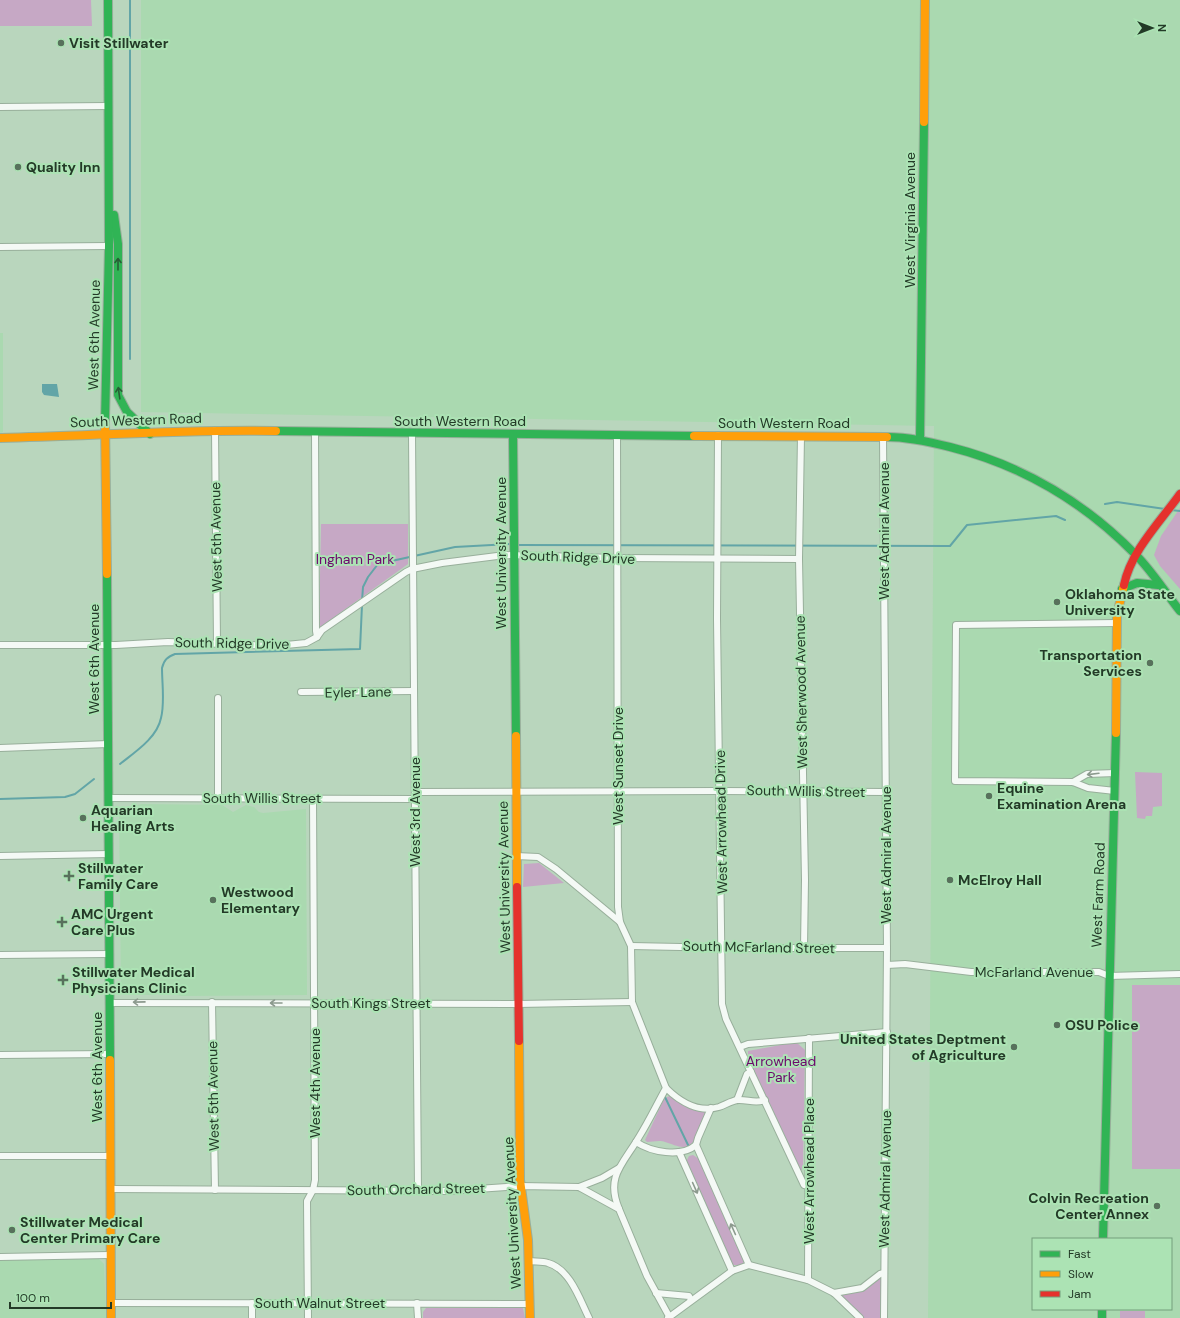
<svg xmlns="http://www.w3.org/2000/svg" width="1180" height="1318" font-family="'DM Sans',sans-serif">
  <rect width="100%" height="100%" fill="#b9d6bd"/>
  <g fill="#aad9b0" fill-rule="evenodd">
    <path d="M141 0H1180V1318H928L934 426 141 412ZM1033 1239H1171V1309H1033Z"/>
    <polygon points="0,333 3,333 3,432 0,433"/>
    <polygon points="142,804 222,805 233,812 246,805 254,807 259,812 263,813 306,809 307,995 181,996 177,995 175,987 157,987 154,994 152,995 124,995 121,992 119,809"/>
    <polygon points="99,1259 104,1264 106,1318 0,1318 0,1260"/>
  </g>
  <g fill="#c6a8c5">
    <polygon points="0,0 91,0 92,26 0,26"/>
    <polygon points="1180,508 1180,589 1160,566 1154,555 1161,536"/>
    <polygon points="321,524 408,524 408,564 319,628"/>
    <polygon points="1135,772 1162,773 1162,806 1153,807 1152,816 1146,816 1145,819 1137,818"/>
    <polygon points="539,863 564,883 523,887 524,864"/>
    <rect x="1132" y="985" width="48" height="184"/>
    <polygon points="796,1042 805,1050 803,1168 801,1171 748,1058 748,1051"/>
    <path d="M671 1095 707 1110C701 1120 700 1130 695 1139 687 1153 676 1145 665 1142 660 1140 652 1142 647 1142L645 1140 664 1099Z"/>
    <polygon points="693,1155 699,1159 745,1258 743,1265 733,1265 689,1169 686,1162 689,1156"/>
    <polygon points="884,1273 884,1318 860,1318 834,1293 850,1291"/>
    <polygon points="426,1308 523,1308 525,1318 423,1318 423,1312"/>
    <rect x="1120" y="1311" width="25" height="7"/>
  </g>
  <polygon fill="#62a5a7" points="42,384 57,384 59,397 44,395 42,392"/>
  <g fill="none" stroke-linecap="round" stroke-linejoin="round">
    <g stroke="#62a5a7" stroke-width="2">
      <polyline points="130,0 130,359"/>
      <polyline points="1105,504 1117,502 1165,509"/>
      <polyline points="1171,510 1180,511"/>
      <polyline points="516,545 950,546 967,525 1056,516 1065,520"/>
      <polyline points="362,601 363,587 368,577 378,564 455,547 512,544"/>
      <path d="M120 764C135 752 157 738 161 718 165 703 162 684 162 668 164 660 167 657 175 654L360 649 362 605"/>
      <polyline points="0,799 65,797 75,794 94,779"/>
      <polyline points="664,1095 689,1147"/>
    </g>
    <g stroke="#98af9b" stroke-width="8">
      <g id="street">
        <polyline points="0,107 108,106"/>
        <polyline points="0,247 109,246"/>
        <polyline points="215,430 217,643"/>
        <polyline points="315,433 316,631 317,637"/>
        <polyline points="412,434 418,1191"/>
        <path d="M617 435 618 907 620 922 631 946 632 1002 666 1088C657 1104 649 1121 639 1137 624 1163 605 1176 619 1209"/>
        <polyline points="718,435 717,619 722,1004 726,1019 804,1185 809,1186"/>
        <polyline points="801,436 799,559 805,880 804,948"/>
        <polyline points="883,436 887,948 884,1318"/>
        <polyline points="0,645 116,645 168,642 276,646 306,643 317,637 322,630 406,572 412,569 442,563 505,555 617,558 799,559"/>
        <polyline points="301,692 414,691"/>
        <polyline points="218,698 218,798"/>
        <polyline points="0,748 108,744"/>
        <polyline points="1073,782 1087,774 1115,773"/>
        <polyline points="1115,791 1088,788 1073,782 955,781 956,625 1116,623"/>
        <polyline points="415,792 720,791 886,792"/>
        <polyline points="109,798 415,799"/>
        <polyline points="0,856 109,854"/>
        <polyline points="516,856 538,857 556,869 620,922"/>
        <polyline points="631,946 730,948 887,948"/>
        <polyline points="0,955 109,954"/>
        <polyline points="887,965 905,964 971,972 1099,972 1109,976 1180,974"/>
        <polyline points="212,1002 215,1190"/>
        <polyline points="110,1003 518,1004 632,1002"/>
        <polyline points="740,1047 748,1044 887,1032"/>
        <polyline points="0,1055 110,1054"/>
        <path d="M666 1088C680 1102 699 1113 719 1107 725 1105 731 1101 737 1100 747 1099 755 1104 765 1100"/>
        <polyline points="737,1100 747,1074 751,1072"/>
        <polyline points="711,1108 698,1138 696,1145 749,1265"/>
        <path d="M636 1142C651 1152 681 1158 696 1145"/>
        <polyline points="679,1152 732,1271"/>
        <polyline points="0,1156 111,1156"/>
        <polyline points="579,1187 602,1178 619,1168"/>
        <polyline points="111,1189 448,1191 520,1186 579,1187 619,1209 647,1276 670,1318"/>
        <polyline points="0,1257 109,1255"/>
        <path d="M529 1261C535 1262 542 1261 548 1263 570 1269 580 1300 589 1318"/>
        <polyline points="808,1280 809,1038"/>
        <polyline points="656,1293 689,1296 691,1300"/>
        <polyline points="834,1293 862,1288 880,1274 884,1273"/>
        <polyline points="111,1303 530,1304"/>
        <polyline points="417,1303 418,1318"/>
        <polyline points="252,1318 252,1303"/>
        <polyline points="308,1318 307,1201 313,1190 315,1180 313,798"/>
        <polyline points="668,1318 732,1271 749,1265 808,1280 834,1293 860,1318"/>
      </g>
    </g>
    <g stroke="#98af9b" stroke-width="10">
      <g id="fast">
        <polyline points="114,215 118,244 118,395 127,412 150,434"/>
        <polyline points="105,422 109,246 108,0"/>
        <polyline points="276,431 694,436"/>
        <polyline points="513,434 516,736"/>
        <path d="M887 437C909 437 930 442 950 447 1021 465 1083 501 1135 554 1152 571 1165 592 1180 611"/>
        <polyline points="920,440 924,122"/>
        <polyline points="107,574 110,1060"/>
        <polyline points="1122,589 1137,583 1158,585"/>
        <polyline points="1103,1239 1116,733"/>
        <polyline points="1102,1309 1102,1318"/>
      </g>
    </g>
    <g stroke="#98af9b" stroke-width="10">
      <g id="slow">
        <polyline points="924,122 925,0"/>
        <polyline points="105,422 107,574"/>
        <polyline points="694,436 887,437"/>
        <path d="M0 438C92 436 184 429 276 431"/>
        <polyline points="1116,733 1117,615 1124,585"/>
        <polyline points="516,736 517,887"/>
        <polyline points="519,1041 520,1180 528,1240 530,1318"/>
        <polyline points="110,1060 111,1318"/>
      </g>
    </g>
    <g stroke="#98af9b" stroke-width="10">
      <g id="jam">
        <path d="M1124 585C1131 551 1160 522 1180 494"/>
        <polyline points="517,887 519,1041"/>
      </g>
    </g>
    <use href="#street" stroke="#f4f9f5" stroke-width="6"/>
    <use href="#fast" stroke="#30b455" stroke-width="8"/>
    <use href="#slow" stroke="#ff9f0a" stroke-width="8"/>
    <use href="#jam" stroke="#e5322d" stroke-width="8"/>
  </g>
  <defs><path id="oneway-shaft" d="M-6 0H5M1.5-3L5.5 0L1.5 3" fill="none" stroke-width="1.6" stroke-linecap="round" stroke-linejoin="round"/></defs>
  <g stroke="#275f35">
    <use href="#oneway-shaft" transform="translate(118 264) rotate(-90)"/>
    <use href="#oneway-shaft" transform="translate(119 393) rotate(-98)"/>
  </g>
  <g stroke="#8c9a8e">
    <use href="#oneway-shaft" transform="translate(1093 774) rotate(173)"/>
    <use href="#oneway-shaft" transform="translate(139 1002) rotate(179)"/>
    <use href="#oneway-shaft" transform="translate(276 1003) rotate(180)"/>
    <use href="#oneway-shaft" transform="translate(695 1188) rotate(66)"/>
    <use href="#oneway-shaft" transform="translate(733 1229) rotate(-114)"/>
  </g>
  <g fill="#58715c" stroke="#ace3b4" stroke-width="1.5">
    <circle cx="61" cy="43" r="4"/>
    <circle cx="18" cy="167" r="4"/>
    <circle cx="1057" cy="602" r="4"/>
    <circle cx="1150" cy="663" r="4"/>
    <circle cx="989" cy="796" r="4"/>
    <circle cx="83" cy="818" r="4"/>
    <path d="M67 870h4v4h4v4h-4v4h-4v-4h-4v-4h4z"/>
    <circle cx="950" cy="880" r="4"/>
    <circle cx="213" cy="900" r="4"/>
    <path d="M60 916h4v4h4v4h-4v4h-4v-4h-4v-4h4z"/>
    <path d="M61 974h4v4h4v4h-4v4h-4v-4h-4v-4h4z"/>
    <circle cx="1057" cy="1025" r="4"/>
    <circle cx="1014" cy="1047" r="4"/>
    <circle cx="1157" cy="1206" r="4"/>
    <circle cx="12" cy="1230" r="4"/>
  </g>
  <g text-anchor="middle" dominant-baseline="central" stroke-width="4" stroke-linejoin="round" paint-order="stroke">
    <g font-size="14" font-weight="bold" fill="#233a27" stroke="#ace3b4" text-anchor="start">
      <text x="69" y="43">Visit Stillwater</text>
      <text x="26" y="167">Quality Inn</text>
      <text x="1065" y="594">Oklahoma State<tspan x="1065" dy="16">University</tspan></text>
      <text x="1142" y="655" text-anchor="end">Transportation<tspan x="1142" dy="16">Services</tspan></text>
      <text x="997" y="788">Equine<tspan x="997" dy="16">Examination Arena</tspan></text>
      <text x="91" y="810">Aquarian<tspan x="91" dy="16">Healing Arts</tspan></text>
      <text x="78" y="868">Stillwater<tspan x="78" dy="16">Family Care</tspan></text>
      <text x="958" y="880">McElroy Hall</text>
      <text x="221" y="892">Westwood<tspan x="221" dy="16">Elementary</tspan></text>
      <text x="71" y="914">AMC Urgent<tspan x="71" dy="16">Care Plus</tspan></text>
      <text x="72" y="972">Stillwater Medical<tspan x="72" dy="16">Physicians Clinic</tspan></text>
      <text x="1065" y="1025">OSU Police</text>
      <text x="1006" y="1039" text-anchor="end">United States Deptment<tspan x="1006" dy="16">of Agriculture</tspan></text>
      <text x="1149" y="1198" text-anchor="end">Colvin Recreation<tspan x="1149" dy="16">Center Annex</tspan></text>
      <text x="20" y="1222">Stillwater Medical<tspan x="20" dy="16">Center Primary Care</tspan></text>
    </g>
    <g font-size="14" fill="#233a27" stroke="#ace3b4">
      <text transform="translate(910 220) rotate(-90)">West Virginia Avenue</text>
      <text transform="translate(94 335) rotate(-89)">West 6th Avenue</text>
      <text transform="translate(136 420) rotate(-2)">South Western Road</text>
      <text x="460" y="421">South Western Road</text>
      <text x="784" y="423">South Western Road</text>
      <text transform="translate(884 531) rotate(-90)">West Admiral Avenue</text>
      <text transform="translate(216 537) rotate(-91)">West 5th Avenue</text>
      <text transform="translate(501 553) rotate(-90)">West University Avenue</text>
      <text transform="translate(578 557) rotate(2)">South Ridge Drive</text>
      <text transform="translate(232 643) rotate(1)">South Ridge Drive</text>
      <text transform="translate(94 659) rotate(-90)">West 6th Avenue</text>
      <text transform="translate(358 692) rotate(-1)">Eyler Lane</text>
      <text transform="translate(801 692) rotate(-91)">West Sherwood Avenue</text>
      <text transform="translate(618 766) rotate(-90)">West Sunset Drive</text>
      <text transform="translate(806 791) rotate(1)">South Willis Street</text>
      <text x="262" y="798">South Willis Street</text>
      <text transform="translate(415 812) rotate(-90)">West 3rd Avenue</text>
      <text transform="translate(721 822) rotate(-91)">West Arrowhead Drive</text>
      <text transform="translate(886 855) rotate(-90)">West Admiral Avenue</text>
      <text transform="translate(504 877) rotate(-91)">West University Avenue</text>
      <text transform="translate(1098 895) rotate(-88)">West Farm Road</text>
      <text transform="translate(759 947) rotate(1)">South McFarland Street</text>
      <text x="1034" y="972">McFarland Avenue</text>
      <text x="371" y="1003">South Kings Street</text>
      <text transform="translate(97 1067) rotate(-90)">West 6th Avenue</text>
      <text transform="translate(315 1083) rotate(-90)">West 4th Avenue</text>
      <text transform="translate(213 1096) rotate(-91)">West 5th Avenue</text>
      <text transform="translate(809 1171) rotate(-90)">West Arrowhead Place</text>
      <text transform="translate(885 1179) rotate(-89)">West Admiral Avenue</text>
      <text transform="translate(416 1189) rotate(-1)">South Orchard Street</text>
      <text transform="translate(512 1213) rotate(-93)">West University Avenue</text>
      <text x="320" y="1303">South Walnut Street</text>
    </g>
    <g font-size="14" fill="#6c076c" stroke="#ace3b4">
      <text x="355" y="559">Ingham Park</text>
      <text x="781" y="1061">Arrowhead<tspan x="781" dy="16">Park</tspan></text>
    </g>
  </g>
  <rect x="1032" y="1238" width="140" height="72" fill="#ace3b4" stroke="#759f7c"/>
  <rect x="1040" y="1251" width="20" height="6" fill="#30b455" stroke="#759f7c"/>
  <text x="1068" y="1258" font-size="12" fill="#233a27">Fast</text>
  <rect x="1040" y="1271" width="20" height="6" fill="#ff9f0a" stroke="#759f7c"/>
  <text x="1068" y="1278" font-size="12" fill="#233a27">Slow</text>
  <rect x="1040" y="1291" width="20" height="6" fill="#e5322d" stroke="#759f7c"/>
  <text x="1068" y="1298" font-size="12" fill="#233a27">Jam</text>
  <g transform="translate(1152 28) rotate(90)" stroke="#ace3b4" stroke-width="3" paint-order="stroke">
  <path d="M0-3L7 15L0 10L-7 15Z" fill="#233a27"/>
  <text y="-6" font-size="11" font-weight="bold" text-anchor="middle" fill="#233a27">N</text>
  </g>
  <path d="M10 1302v6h101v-6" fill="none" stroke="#233a27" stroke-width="2"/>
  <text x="16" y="1302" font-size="12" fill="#233a27" stroke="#ace3b4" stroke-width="3" paint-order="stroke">100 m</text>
</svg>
